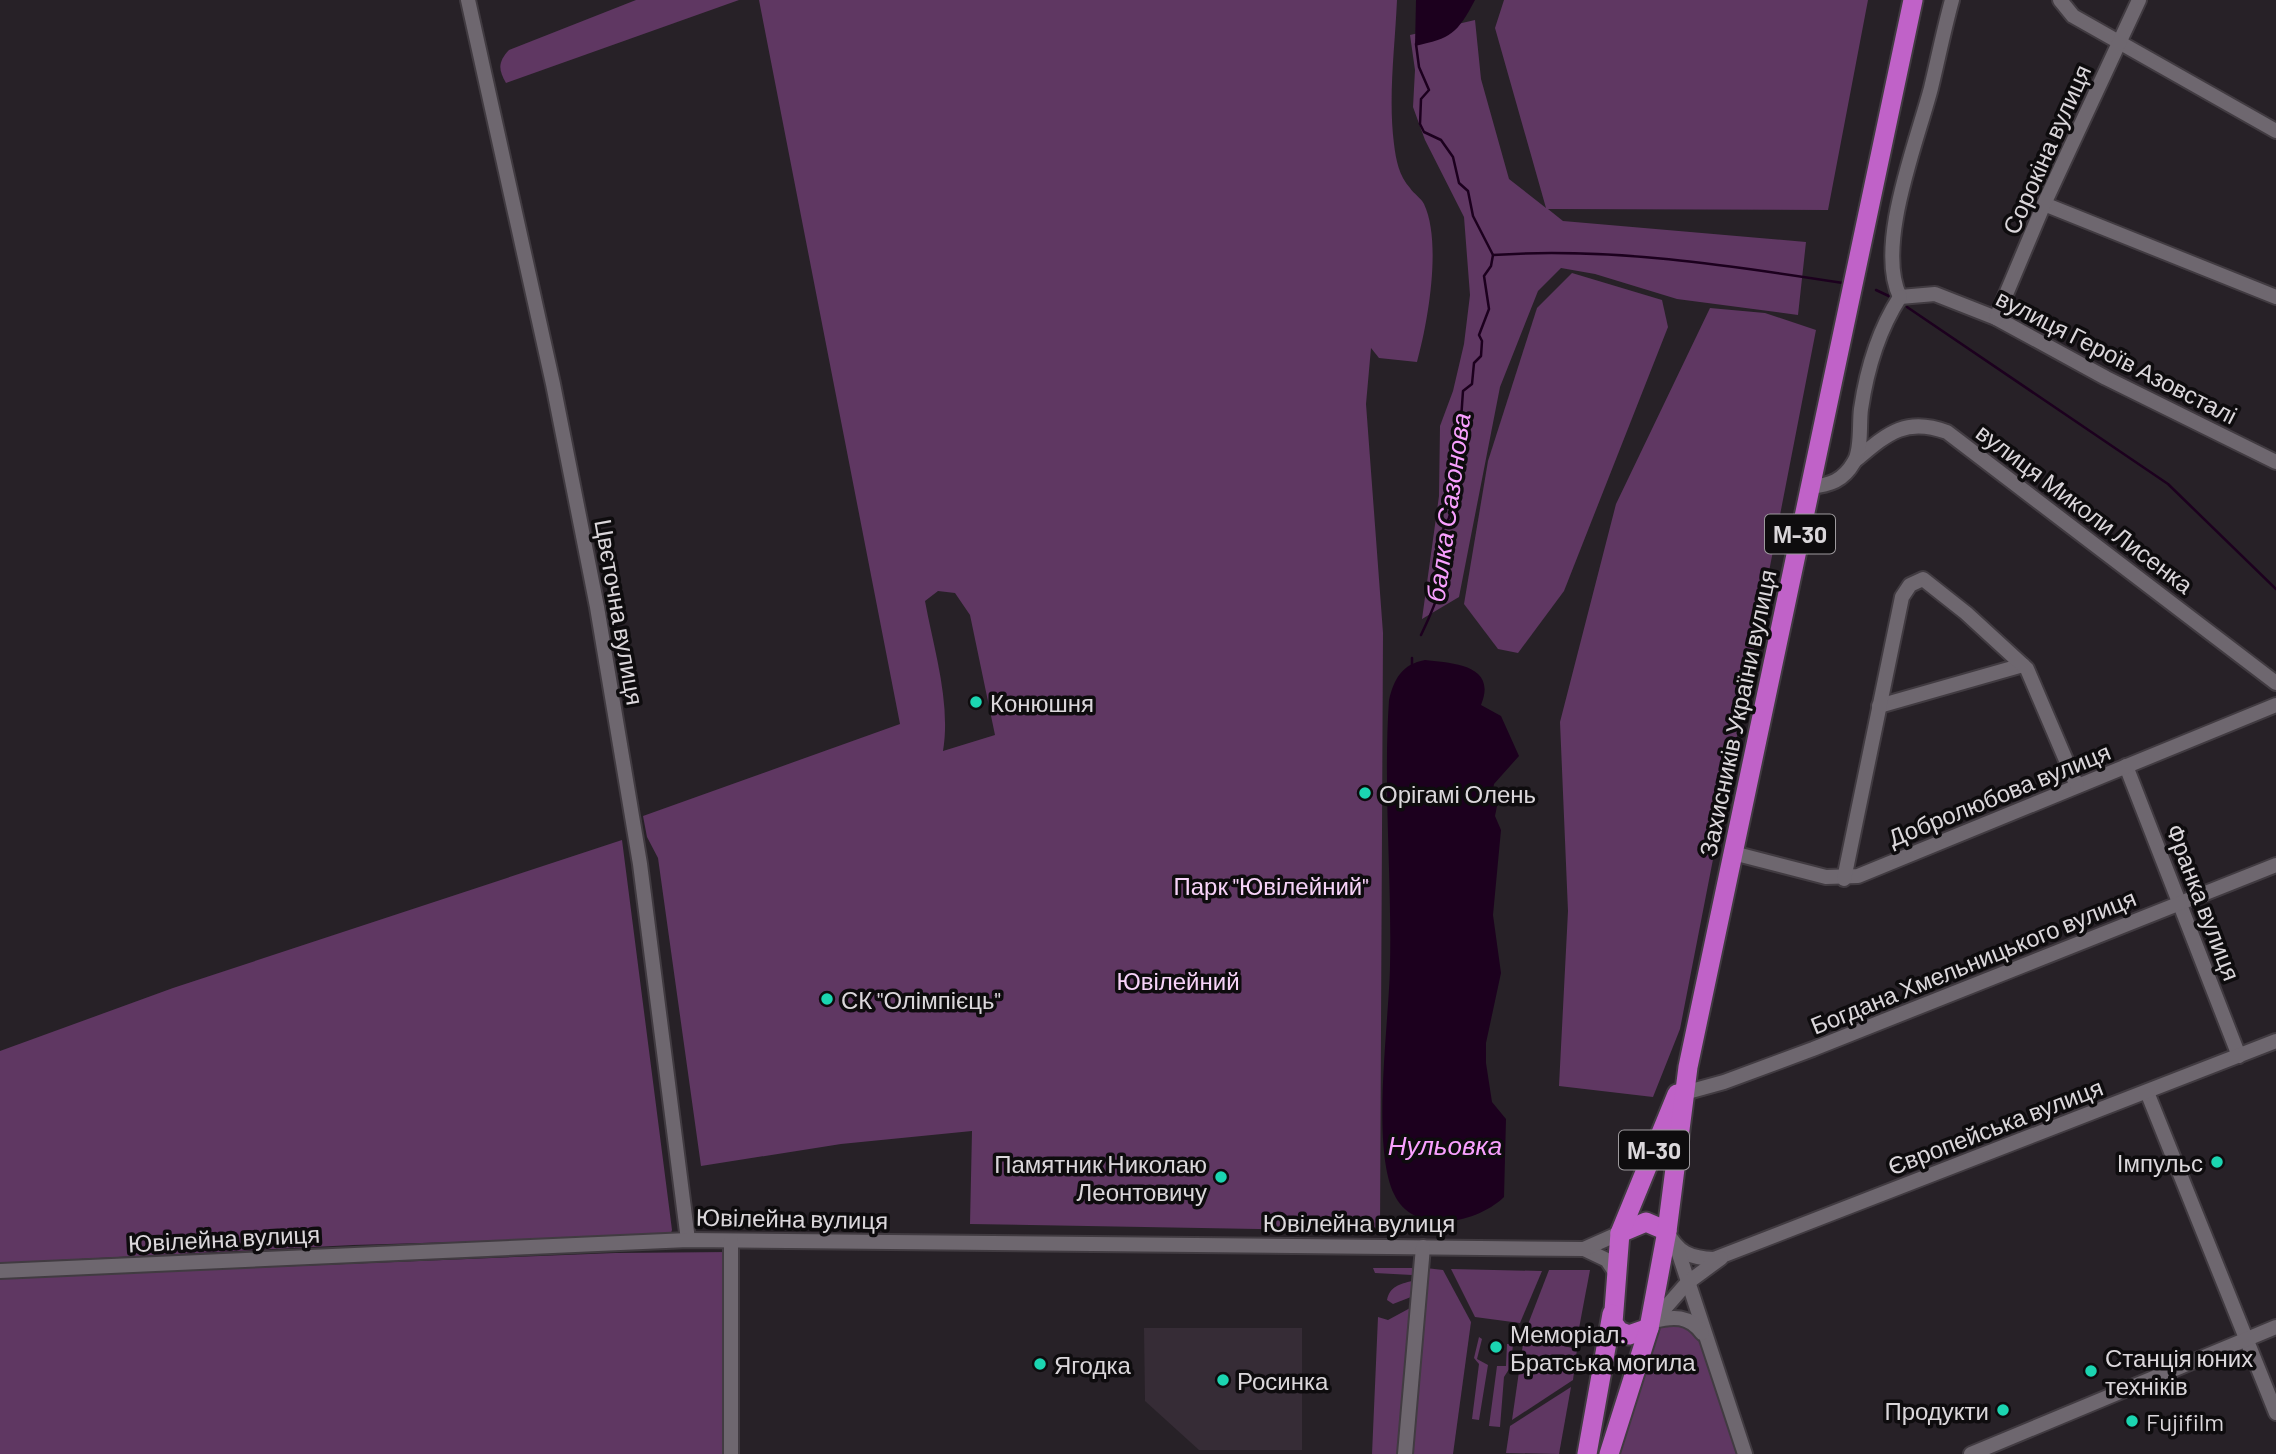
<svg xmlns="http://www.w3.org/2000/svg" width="2276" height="1454" font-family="Barlow,sans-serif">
  <rect width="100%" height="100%" fill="#272127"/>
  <polygon fill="#362c36" points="1144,1328 1302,1328 1302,1450 1199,1450 1145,1401"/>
  <g fill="#5f3762" fill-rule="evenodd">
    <path d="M636 0H739L506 83C498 69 498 62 509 50Z"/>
    <path d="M759 0H1397C1395 47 1388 97 1394 144 1396 160 1399 176 1410 188 1414 194 1421 198 1424 204 1442 242 1428 322 1417 362L1379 358 1371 348 1366 404 1383 633 1380 1231 970 1224 972 1131 841 1144 701 1166 658 858 647 837 643 816 900 724ZM938 591 955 593 970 615 995 735 943 751C951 703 934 650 925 601Z"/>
    <polygon points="1504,0 1868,0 1828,210 1548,209 1563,221 1806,242 1798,315 1677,299 1595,274 1561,268 1538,291 1500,387 1459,597 1422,619 1439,496 1440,426 1453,391 1464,344 1470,295 1464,217 1425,140 1413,107 1415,70 1410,35 1475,20 1481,79 1509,179 1546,208 1495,28"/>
    <polygon points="1572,273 1662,300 1668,327 1564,591 1518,653 1498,649 1464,604 1488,461 1537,308"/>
    <polygon points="1710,308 1765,313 1816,330 1680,1029 1653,1097 1559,1086 1568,911 1560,722 1616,504"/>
    <polygon points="622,840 672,1230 670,1236 353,1245 0,1263 0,1051 173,988"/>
    <polygon points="730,1252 731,1454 0,1454 0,1278 615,1253"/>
    <polygon points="1373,1268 1412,1268 1413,1271 1412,1275 1375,1273"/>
    <polygon points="1426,1268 1443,1270 1471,1322 1453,1454 1410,1454"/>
    <polygon points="1451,1269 1542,1271 1520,1323 1475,1317"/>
    <polygon points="1549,1270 1590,1270 1576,1344 1525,1332"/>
    <path d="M1412 1281 1411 1297 1393 1304 1387 1300C1390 1286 1400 1284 1412 1281Z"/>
    <polygon points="1412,1307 1399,1454 1372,1454 1378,1317 1388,1320"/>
    <polygon points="1665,1321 1680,1321 1705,1343 1745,1454 1619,1454 1657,1330"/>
    <polygon points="1479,1337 1482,1339 1477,1359 1488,1365 1479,1420 1472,1419 1479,1364 1474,1358"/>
    <polygon points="1524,1337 1577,1349 1573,1380 1512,1420"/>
    <polygon points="1507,1344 1513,1344 1511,1366 1504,1377 1500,1427 1489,1426 1497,1366 1506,1366"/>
    <polygon points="1571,1387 1559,1454 1506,1453 1510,1426"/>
  </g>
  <g fill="#1c001e">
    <path d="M1416 0H1475C1457 34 1451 38 1415 46Z"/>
    <path d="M1425 660C1451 663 1498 664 1481 705L1501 716 1519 756 1494 784 1493 790 1498 801 1495 816 1501 830 1493 915 1501 973 1486 1043V1063L1492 1102 1506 1119 1504 1197C1476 1224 1413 1236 1394 1194 1371 1145 1389 1024 1390 966 1392 878 1383 788 1389 700 1394 679 1402 664 1425 660Z"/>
  </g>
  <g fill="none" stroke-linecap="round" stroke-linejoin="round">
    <g stroke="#1c001e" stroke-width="2.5">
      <path d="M1416 44 1419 67 1429 90 1421 99 1420 124 1424 132 1441 140 1453 157 1459 183 1468 191 1473 216 1493 255 1491 266 1484 276 1489 309 1479 335 1482 341 1481 356 1474 363 1472 384 1463 391 1458 463 1450 487 1453 502 1449 518 1437 541C1451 574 1435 605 1421 635"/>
      <path d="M1493 255C1610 247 1728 265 1843 283"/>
      <polyline points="1876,290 1893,298"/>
      <polyline points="1907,307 2168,484 2276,589"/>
      <polyline points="1412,658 1412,665"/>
    </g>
    <g stroke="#413b41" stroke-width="18">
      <g id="minor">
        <polyline points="468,0 553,384 597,607 640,864 688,1240"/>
        <polyline points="2060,0 2073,16 2276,131"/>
        <polyline points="2044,204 2276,297"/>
        <polyline points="1900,297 1935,294 1996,318 2106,378 2276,462"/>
        <path d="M1900 297C1875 246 1917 142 1931 88 1938 59 1944 29 1952 0"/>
        <polyline points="1996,318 2044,204 2139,0"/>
        <path d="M1857 459C1888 433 1906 417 1947 432L2276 683"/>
        <path d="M1810 487C1830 485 1843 481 1854 462 1862 450 1859 423 1861 409 1867 368 1878 331 1900 297"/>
        <polyline points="1879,706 2023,665"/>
        <polyline points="2126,766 2239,1056"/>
        <polyline points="1733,853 1826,877 1858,876 2276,705"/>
        <polyline points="1844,879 1902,597 1910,585 1923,579 1966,613 2027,669 2077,786"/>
        <polyline points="2147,1092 2276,1413"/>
        <polyline points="1684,1093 1724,1082 1813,1049 2276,865"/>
        <path d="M1667 1231C1677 1253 1691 1258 1714 1259L2276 1041"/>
        <polyline points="1677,1248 1745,1454"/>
        <polyline points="1584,1249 1607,1260 1617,1275"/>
        <polyline points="0,1271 688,1240 1584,1249 1620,1233"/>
        <path d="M1653 1321C1673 1316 1689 1315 1702 1333"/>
        <polyline points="1652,1323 1687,1283 1721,1258"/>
        <polyline points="731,1454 731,1241"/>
        <polyline points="1405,1454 1423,1247"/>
        <polyline points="1971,1454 2276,1327"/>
      </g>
    </g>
    <g stroke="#413b41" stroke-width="23">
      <g id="highway">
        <polyline points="1620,1233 1646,1222 1667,1231"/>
        <polyline points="1649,1328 1629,1335 1619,1331 1613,1323 1620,1233 1677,1094"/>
        <polyline points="1587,1454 1612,1314"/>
        <polyline points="1609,1454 1649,1328 1667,1231 1688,1067 1913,0"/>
      </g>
    </g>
    <use href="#minor" stroke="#6e676f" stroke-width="14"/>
    <use href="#highway" stroke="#c062c8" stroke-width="19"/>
  </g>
  <g fill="#1bd5b1" stroke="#0e0c0e" stroke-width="2.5">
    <circle cx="976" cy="702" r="7"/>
    <circle cx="1365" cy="793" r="7"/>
    <circle cx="827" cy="999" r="7"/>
    <circle cx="2217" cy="1162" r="7"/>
    <circle cx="1221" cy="1177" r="7"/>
    <circle cx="1496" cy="1347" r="7"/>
    <circle cx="1040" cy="1364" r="7"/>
    <circle cx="2091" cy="1371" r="7"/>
    <circle cx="1223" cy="1380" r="7"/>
    <circle cx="2003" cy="1410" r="7"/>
    <circle cx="2132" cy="1421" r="7"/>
  </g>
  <g text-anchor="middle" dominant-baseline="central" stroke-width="7" stroke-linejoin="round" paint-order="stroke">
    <g fill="#0e0c0e" stroke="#9e9a9e" stroke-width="2">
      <rect x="1765" y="514.5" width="70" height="39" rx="5"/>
      <rect x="1619" y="1130.5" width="70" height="39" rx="5"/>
    </g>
    <g font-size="23" font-weight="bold" fill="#dbd7db">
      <text x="1800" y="534">М-30</text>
      <text x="1654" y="1150">М-30</text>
    </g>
    <g font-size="24" fill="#dbd7db" stroke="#0e0c0e">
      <text transform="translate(2046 149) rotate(-66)">Сорокіна вулиця</text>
      <text transform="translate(2117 356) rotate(27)">вулиця Героїв Азовсталі</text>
      <text transform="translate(2085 508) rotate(37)">вулиця Миколи Лисенка</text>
      <text transform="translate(620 612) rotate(80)">Цвєточна вулиця</text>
      <text transform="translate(1737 713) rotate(-78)">Захисників України вулиця</text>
      <text transform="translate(1999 794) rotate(-22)">Добролюбова вулиця</text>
      <text transform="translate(2204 902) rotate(69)">Франка вулиця</text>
      <text transform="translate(1973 961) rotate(-22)">Богдана Хмельницького вулиця</text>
      <text transform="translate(1995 1126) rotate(-21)">Європейська вулиця</text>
      <text transform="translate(792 1218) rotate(1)">Ювілейна вулиця</text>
      <text x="1359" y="1222">Ювілейна вулиця</text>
      <text transform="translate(224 1238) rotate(-3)">Ювілейна вулиця</text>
    </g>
    <g font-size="24" fill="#dbd7db" stroke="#0e0c0e" text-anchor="start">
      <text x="990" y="702">Конюшня</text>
      <text x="1379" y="793">Орігамі Олень</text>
      <text x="841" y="999">СК "Олімпієць"</text>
      <text x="2203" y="1162" text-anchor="end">Імпульс</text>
      <text x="1207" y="1163" text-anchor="end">Памятник Николаю<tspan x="1207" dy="28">Леонтовичу</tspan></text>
      <text x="1510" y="1333">Меморіал.<tspan x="1510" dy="28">Братська могила</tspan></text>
      <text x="2105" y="1357">Станція юних<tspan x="2105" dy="28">техніків</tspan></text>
      <text x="1054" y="1364">Ягодка</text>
      <text x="1237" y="1380">Росинка</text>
      <text x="1989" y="1410" text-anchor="end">Продукти</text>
      <text x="2146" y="1421">Fujifilm</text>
    </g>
    <g font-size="24" fill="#f7d3f9" stroke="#0e0c0e">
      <text x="1271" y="885">Парк "Ювілейний"</text>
      <text x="1178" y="980">Ювілейний</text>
    </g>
    <g font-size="26" font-style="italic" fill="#f9a0ff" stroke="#0e0c0e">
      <text transform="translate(1447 507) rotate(-82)">балка Сазонова</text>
      <text x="1445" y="1144">Нульовка</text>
    </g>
  </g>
</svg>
